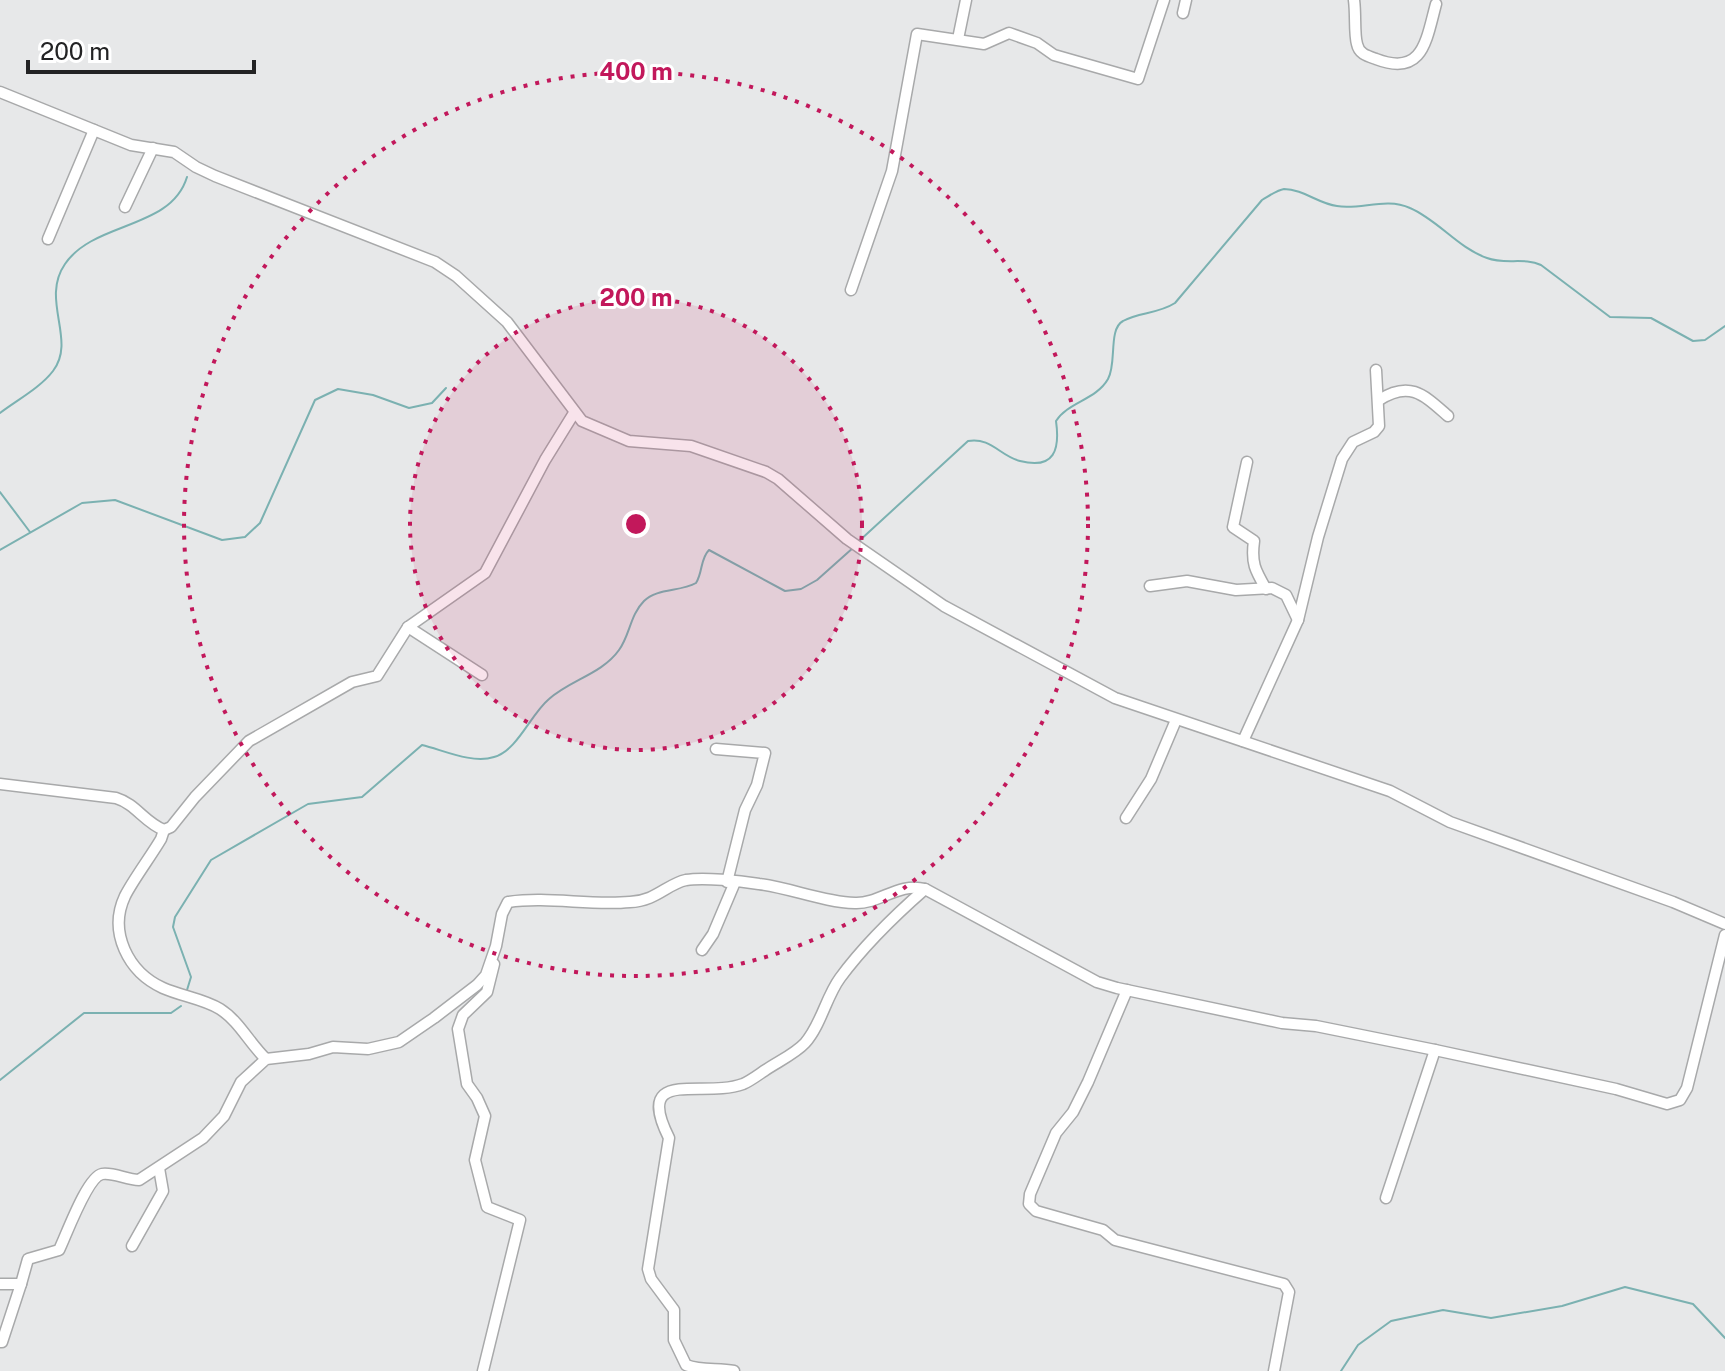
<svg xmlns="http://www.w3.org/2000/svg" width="1725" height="1371" font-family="'Public Sans',sans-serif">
  <rect width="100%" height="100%" fill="#e7e8e9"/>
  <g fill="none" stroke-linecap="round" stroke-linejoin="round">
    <g stroke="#7bb1b1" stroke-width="2">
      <path d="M0 413C17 400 40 388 53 371 77 340 40 300 65 264 94 221 171 230 187 177"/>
      <polyline points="0,492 30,532"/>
      <path d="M858 542 968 441C991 437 1000 456 1020 461 1055 470 1060 449 1056 421 1068 402 1096 400 1108 379 1117 364 1108 329 1123 321 1139 312 1158 314 1175 303L1262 200C1269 196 1277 190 1284 189 1303 189 1319 204 1337 206 1361 210 1386 197 1410 208 1438 220 1458 248 1487 258 1505 265 1524 257 1541 265L1610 317 1651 318 1693 341 1705 340 1725 326"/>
      <polyline points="0,550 82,503 115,500 222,540 245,537 260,523 315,400 338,389 373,395 409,408 432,403 446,388"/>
      <path d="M187 990 191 977 173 927 175 917 211 860 308 804 362 797 422 745C443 750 472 764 494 757 518 750 530 715 549 699 570 680 602 674 619 650 630 635 630 615 644 601 657 588 680 592 696 583 703 572 700 559 709 550L785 591 801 589 817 580 854 547"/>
      <polyline points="0,1080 84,1013 171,1013 181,1006"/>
      <polyline points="1341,1371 1358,1345 1391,1321 1443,1310 1491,1318 1562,1306 1625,1287 1693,1304 1725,1338"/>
    </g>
    <g stroke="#a8a9aa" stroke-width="13">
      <g id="minor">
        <path d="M1354 0C1356 14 1354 34 1357 44 1359 54 1367 56 1376 59 1423 77 1426 41 1436 4"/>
        <polyline points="1183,13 1186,0"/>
        <polyline points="958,39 966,0"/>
        <polyline points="0,92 131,145 174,152 196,167 215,176 435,262 456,276 507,322 582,421 629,441 691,446 766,472 778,479 847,539 944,606 1115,698 1390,791 1450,822 1673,902 1725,924"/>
        <polyline points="125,207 153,148"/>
        <polyline points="48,239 94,130"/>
        <polyline points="851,290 892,171 917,34 984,44 1009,33 1037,43 1054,55 1138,79 1164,0"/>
        <path d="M1379 400C1410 380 1424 395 1448 416"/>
        <path d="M1247 462 1233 527 1254 541C1251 563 1255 570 1266 589"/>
        <polyline points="1150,586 1187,581 1236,590 1272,588 1286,595 1298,620"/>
        <polyline points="408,627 482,675"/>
        <polyline points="1243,741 1298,620 1318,537 1342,459 1353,442 1374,432 1379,426 1376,370"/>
        <polyline points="716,749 765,753 757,785 745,810 727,882"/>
        <path d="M0 784 116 798C136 804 145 823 164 830L171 827 195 797 249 741 352 682 377 676 408 627 485 573 545 460 574 413"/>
        <polyline points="1126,818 1151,779 1176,720"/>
        <path d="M164 830 161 839C151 856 133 880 125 896 108 932 128 972 163 988 181 996 204 999 220 1009 239 1021 250 1044 266 1059"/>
        <polyline points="702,950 713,934 735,882"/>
        <polyline points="1127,990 1088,1082 1073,1112 1056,1133 1030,1194 1029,1204 1036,1211 1103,1230 1115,1240 1284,1284 1289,1292 1274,1371"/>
        <polyline points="1386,1198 1435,1050"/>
        <polyline points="132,1246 163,1191 159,1168"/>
        <path d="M0 1284H21L28 1259 59 1250C66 1236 87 1177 102 1174 113 1172 127 1180 139 1180L203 1138 224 1116 241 1082 266 1059 309 1054 333 1047 368 1049 399 1042 434 1018 477 985 486 975 496 946 502 914 508 902C549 896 589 906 630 902 656 901 667 884 686 880 704 877 740 881 759 884 791 888 823 902 855 903 880 904 898 882 925 889L1097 982 1117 988 1282 1023 1316 1026 1435 1050 1616 1089 1667 1104 1680 1100 1687 1088 1725 935"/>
        <polyline points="0,1342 2,1342 21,1284"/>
        <polyline points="483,1371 520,1220 487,1207 475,1160 485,1116 477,1098 467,1084 458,1029 463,1015 487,992 494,964"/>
        <path d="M734 1371C718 1368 701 1371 686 1365L674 1340V1310L651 1279 648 1269 669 1138C633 1066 703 1099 743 1084 750 1081 758 1075 764 1071 777 1062 795 1054 805 1043 821 1025 826 997 840 978 865 944 893 917 925 889"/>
      </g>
    </g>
    <use href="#minor" stroke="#fff" stroke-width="10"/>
  </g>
  <circle cx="636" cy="524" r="226" fill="#c2185b" fill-opacity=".12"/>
  <g fill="none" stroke="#c2185b" stroke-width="4" stroke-dasharray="4 8">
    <circle cx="636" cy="524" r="226"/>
    <circle cx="636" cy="524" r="452"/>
  </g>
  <circle cx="636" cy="524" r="12" fill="#c2185b" stroke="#fff" stroke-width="4"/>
  <g font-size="24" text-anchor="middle" font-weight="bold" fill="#c2185b" stroke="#fff" stroke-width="6" stroke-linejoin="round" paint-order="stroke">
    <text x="636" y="80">400 m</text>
    <text x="636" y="306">200 m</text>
  </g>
  <path d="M28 60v12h226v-12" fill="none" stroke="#232324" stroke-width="4"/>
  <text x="40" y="60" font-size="24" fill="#232324" stroke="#ffffff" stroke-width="6" paint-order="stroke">200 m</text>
</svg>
